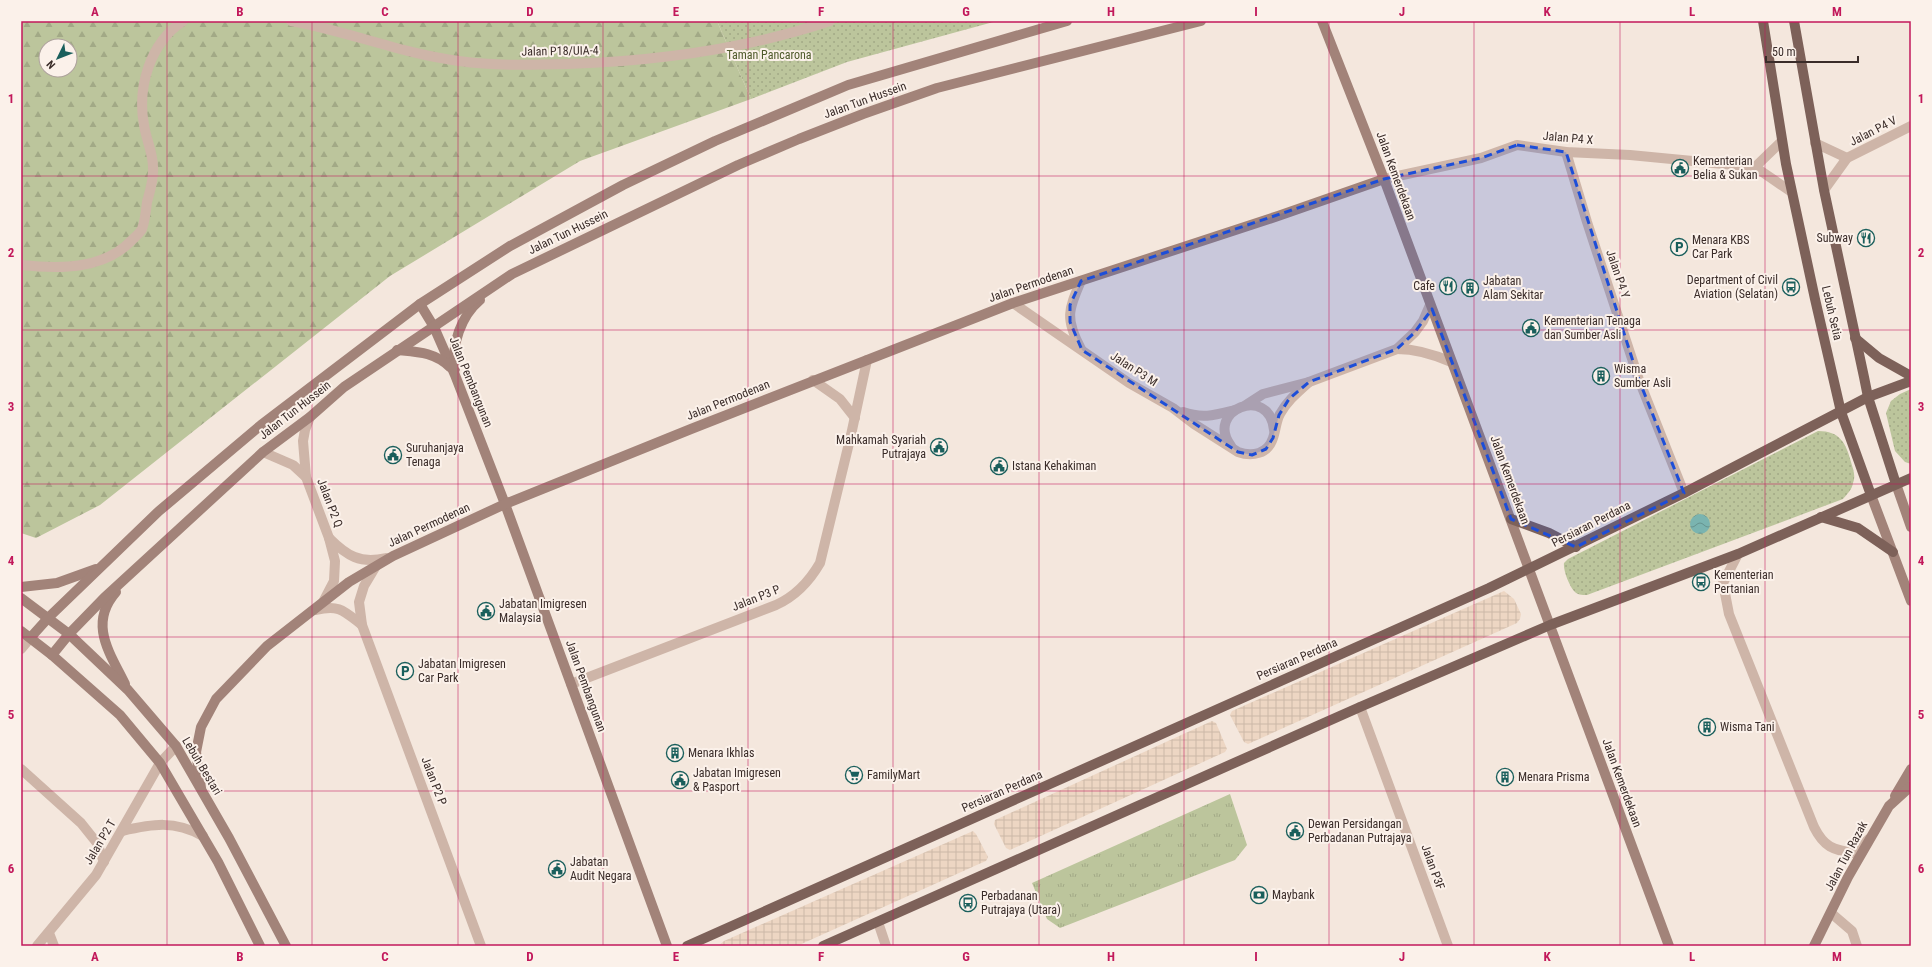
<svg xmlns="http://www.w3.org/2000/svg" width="1932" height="967" font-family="'Roboto Condensed',sans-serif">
  <defs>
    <pattern id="grass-tufts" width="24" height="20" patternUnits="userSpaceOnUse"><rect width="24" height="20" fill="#bcc59c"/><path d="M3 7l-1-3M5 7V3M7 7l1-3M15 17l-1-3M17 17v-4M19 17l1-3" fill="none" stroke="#a2a986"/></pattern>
    <pattern id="forest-firs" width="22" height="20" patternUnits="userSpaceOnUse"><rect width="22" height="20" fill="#bcc59c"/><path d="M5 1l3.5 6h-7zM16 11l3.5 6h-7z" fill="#a2a986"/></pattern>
    <pattern id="park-dots" width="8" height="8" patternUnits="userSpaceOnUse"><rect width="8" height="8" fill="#bcc59c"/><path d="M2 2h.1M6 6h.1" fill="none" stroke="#a2a986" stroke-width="1.8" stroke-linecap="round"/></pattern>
    <pattern id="plaza-grid" width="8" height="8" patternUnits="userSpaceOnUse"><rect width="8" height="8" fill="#edd6c3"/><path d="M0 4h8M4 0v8" fill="none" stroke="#ccb8a8"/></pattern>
    <pattern id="water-waves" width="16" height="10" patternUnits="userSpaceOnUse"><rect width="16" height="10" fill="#7ab4b0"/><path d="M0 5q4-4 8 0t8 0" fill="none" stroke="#65938f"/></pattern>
  </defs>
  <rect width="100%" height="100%" fill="#f4e7dd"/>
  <polygon fill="url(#grass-tufts)" points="1230,794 1247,845 1235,860 1060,928 1047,919 1032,883"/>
  <path fill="url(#forest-firs)" fill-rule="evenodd" d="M21 21H717L751 99 580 161 390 276 100 505 36 538 21 533ZM46 46H70V70H46Z"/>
  <g fill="url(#park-dots)">
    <polygon points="717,21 997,21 847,62 751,99"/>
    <polygon points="1911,389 1911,464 1905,462 1895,451 1886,413 1891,401 1900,394"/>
    <path d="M1818 431C1840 431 1846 443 1851 462 1853 469 1856 476 1853 483 1852 490 1847 494 1843 499L1587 595C1582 595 1577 595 1574 591 1569 585 1563 570 1564 563L1568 559Z"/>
  </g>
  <g fill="url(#plaza-grid)">
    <polygon points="1504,591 1514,599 1521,614 1520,619 1517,623 1248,744 1244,742 1230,715 1232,711"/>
    <polygon points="1212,721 1216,723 1227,749 1225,752 1010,850 1006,848 994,824 995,820"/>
    <polygon points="973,831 976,834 988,857 986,861 979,864 797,946 718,946 724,941"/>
  </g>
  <circle fill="url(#water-waves)" cx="1700" cy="524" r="10"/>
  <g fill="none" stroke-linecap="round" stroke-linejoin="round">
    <g stroke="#ceb5a8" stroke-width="10">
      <path d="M291 21C348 31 402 54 459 61 495 66 532 65 568 64 656 61 746 49 830 21"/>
      <polyline points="1815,143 1847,158"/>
      <polyline points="1566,152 1587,222 1639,380 1684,493"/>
      <polyline points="1755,167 1782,141"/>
      <polyline points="1384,179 1481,158 1517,145 1566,152 1630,155 1755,167 1790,191"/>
      <polyline points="1824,190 1847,158 1911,126"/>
      <path d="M21 265C59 269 104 270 132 240 135 237 140 233 142 229 145 221 146 211 147 202 150 191 154 179 153 167 153 153 146 139 144 125 137 87 150 43 183 21"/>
      <path d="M1081 281C1068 310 1065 319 1081 349"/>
      <path d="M1013 303 1129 383 1173 408 1194 424 1238 452C1252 457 1268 454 1273 438 1276 430 1276 421 1280 414 1287 401 1298 392 1309 382"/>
      <path d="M1397 349C1417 349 1433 354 1451 362"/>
      <polyline points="813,380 840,399 855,418"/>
      <polyline points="1246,405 1263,394 1309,382 1397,349 1415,332 1423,321 1430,305"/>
      <path d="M1183 412C1203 419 1215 415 1235 410"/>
      <polyline points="310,417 305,430 303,441 306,477 329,538 335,561 334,581 322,604"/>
      <path d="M1231 446C1204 410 1270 384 1274 430"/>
      <polyline points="263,452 293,465 306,477"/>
      <path d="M329 538C347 556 360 564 386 558"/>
      <path d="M1738 554 1723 583 1729 614 1814 827C1824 847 1833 850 1854 853L1869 839"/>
      <polyline points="376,566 364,586 359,602 362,625 481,946"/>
      <path d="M316 610C339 604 344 611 362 625"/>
      <polyline points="21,649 31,637"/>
      <path d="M571 684 776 605C796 596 809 582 820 563L851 435 867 360"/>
      <polyline points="1360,707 1448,946"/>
      <polyline points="21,769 81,823 97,843 104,862"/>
      <path d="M122 831C153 824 174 820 203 836"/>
      <polyline points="1831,913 1852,931 1857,946"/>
      <polyline points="878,922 886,946"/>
      <polyline points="49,933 54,946"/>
      <polyline points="37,946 96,875 160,763 176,746"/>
    </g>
    <g stroke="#a28379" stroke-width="10">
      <polyline points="1322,21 1384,179 1669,946"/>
      <polyline points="420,304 434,327 455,375 505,504 667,946"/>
      <path d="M397 350C418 352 434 352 450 367"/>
      <path d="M455 369C451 345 461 316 480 300"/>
      <polyline points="1896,484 1911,527"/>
      <polyline points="1871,495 1911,601"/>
      <polyline points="21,587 57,583 96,569"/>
      <path d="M116 592C88 624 110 653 125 684"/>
      <polyline points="21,598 69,634 128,690 176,746 229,838 286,946"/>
      <polyline points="21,631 52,655 120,715 160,763 218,862 260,946"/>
      <polyline points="31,637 49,617 159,511 261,425 420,304 510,246 623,185 715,141 848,85 1067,21"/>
      <polyline points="52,655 69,634 104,598 263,452 310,417 344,387 512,274 738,165 799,139 863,114 937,88 1201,21"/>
      <polyline points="201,788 196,752 201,727 216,699 267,646 349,582 393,556 505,504 691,429 1013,303 1278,216 1384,179"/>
      <polyline points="1895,796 1911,769"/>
      <polyline points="1814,946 1848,877 1889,806 1911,786"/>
    </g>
    <g stroke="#7d6159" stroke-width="10">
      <polyline points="1763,21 1786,164 1815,299 1841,412 1871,495"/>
      <polyline points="1794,21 1824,190 1864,377 1868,397 1896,484"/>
      <polyline points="1855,338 1879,358 1911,376"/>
      <polyline points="1821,517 1858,528 1893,552"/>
      <polyline points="1511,519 1549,533 1576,547"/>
      <polyline points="687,946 1489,588 1684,493 1868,397 1911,381"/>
      <polyline points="823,946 1360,707 1550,625 1738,554 1911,478"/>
    </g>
  </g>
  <path fill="#1d4ed8" fill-opacity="0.2" stroke="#1d4ed8" stroke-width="3" stroke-dasharray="8 5" stroke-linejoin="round" d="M1517 145 1566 152 1639 380 1684 493 1576 547 1511 519 1432 309 1415 332 1397 349 1309 382 1289 399 1279 415 1273 438 1266 449 1252 455 1238 452 1082 350 1070 322V305L1081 281 1384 179 1481 158Z"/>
  <path fill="none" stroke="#c2185b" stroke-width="1" stroke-opacity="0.55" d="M167 21V946M312 21V946M458 21V946M603 21V946M748 21V946M893 21V946M1039 21V946M1184 21V946M1329 21V946M1474 21V946M1620 21V946M1765 21V946M21 176H1911M21 330H1911M21 484H1911M21 637H1911M21 791H1911"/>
  <defs>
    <g id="civic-ring" transform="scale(0.9)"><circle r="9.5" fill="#fbf1ea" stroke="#1a5f5c" stroke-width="1.5"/><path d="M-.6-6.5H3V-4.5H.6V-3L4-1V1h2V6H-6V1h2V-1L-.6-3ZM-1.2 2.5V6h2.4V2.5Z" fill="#1a5f5c"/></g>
    <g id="restaurant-ring" transform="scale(0.9)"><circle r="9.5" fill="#fbf1ea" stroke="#1a5f5c" stroke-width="1.5"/><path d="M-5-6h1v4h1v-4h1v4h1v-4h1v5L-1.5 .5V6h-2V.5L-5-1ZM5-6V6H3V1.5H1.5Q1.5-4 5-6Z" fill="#1a5f5c"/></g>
    <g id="parking-ring" transform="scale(0.9)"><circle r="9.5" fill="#fbf1ea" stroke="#1a5f5c" stroke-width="1.5"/><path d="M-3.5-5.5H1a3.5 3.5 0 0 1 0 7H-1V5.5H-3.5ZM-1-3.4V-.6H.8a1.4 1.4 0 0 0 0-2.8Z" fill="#1a5f5c"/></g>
    <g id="bus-ring" transform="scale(0.9)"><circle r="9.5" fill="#fbf1ea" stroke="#1a5f5c" stroke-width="1.5"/><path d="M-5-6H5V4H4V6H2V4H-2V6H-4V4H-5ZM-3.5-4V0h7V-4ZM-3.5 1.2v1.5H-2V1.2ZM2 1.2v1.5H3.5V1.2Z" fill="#1a5f5c"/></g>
    <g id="building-ring" transform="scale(0.9)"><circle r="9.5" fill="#fbf1ea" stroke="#1a5f5c" stroke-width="1.5"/><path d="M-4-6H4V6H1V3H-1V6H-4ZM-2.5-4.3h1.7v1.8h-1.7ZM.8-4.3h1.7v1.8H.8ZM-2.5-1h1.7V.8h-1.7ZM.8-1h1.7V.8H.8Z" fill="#1a5f5c"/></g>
    <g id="supermarket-ring" transform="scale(0.9)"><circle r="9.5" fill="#fbf1ea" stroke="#1a5f5c" stroke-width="1.5"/><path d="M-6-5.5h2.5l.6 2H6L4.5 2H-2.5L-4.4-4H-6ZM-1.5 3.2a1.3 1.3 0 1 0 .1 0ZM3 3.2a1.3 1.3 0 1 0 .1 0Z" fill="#1a5f5c"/></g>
    <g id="bank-ring" transform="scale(0.9)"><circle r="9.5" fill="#fbf1ea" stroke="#1a5f5c" stroke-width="1.5"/><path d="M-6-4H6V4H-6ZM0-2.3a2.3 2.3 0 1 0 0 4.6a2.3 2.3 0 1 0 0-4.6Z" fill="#1a5f5c"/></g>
  </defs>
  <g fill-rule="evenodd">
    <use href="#civic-ring" x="1680" y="168"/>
    <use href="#restaurant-ring" x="1866" y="238"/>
    <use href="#parking-ring" x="1679" y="247"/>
    <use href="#restaurant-ring" x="1448" y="286"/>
    <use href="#bus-ring" x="1791" y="287"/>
    <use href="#building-ring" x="1470" y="288"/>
    <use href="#civic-ring" x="1531" y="328"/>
    <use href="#building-ring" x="1601" y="376"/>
    <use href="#civic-ring" x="939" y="447"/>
    <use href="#civic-ring" x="393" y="455"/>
    <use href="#civic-ring" x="999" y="466"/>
    <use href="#bus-ring" x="1701" y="582"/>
    <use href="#civic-ring" x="486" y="611"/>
    <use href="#parking-ring" x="405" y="671"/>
    <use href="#building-ring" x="1707" y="727"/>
    <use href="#building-ring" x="675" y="753"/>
    <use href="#supermarket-ring" x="854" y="775"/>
    <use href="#building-ring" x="1505" y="777"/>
    <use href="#civic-ring" x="680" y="780"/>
    <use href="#civic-ring" x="1295" y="831"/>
    <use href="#civic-ring" x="557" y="869"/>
    <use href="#bank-ring" x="1259" y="895"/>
    <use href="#bus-ring" x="968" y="903"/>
  </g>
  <g text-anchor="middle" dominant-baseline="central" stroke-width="4" stroke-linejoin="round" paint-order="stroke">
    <g font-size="12" fill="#3a2c29" stroke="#fbf1ea">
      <text transform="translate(560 51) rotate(-1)">Jalan P18/UIA-4</text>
      <text transform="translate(865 100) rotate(-20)">Jalan Tun Hussein</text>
      <text transform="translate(1873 131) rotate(-27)">Jalan P4 V</text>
      <text transform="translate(1568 138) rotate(5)">Jalan P4 X</text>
      <text transform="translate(1396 176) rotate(70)">Jalan Kemerdekaan</text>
      <text transform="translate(568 232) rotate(-26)">Jalan Tun Hussein</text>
      <text transform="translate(1618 274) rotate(71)">Jalan P4 Y</text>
      <text transform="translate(1031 284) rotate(-19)">Jalan Permodenan</text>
      <text transform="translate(1832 313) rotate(77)">Lebuh Setia</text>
      <text transform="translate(1134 369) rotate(33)">Jalan P3 M</text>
      <text transform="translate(471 382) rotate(68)">Jalan Pembangunan</text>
      <text transform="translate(728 400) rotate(-22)">Jalan Permodenan</text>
      <text transform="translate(295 410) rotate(-38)">Jalan Tun Hussein</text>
      <text transform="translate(1510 480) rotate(70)">Jalan Kemerdekaan</text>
      <text transform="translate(330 503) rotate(69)">Jalan P2 Q</text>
      <text transform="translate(1591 524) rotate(-27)">Persiaran Perdana</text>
      <text transform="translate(429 525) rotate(-25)">Jalan Permodenan</text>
      <text transform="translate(756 598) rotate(-22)">Jalan P3 P</text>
      <text transform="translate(1297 659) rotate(-24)">Persiaran Perdana</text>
      <text transform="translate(586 686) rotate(70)">Jalan Pembangunan</text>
      <text transform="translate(202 766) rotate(59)">Lebuh Bestari</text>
      <text transform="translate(434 781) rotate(69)">Jalan P2 P</text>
      <text transform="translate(1622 783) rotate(70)">Jalan Kemerdekaan</text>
      <text transform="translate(1002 791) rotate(-24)">Persiaran Perdana</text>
      <text transform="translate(100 842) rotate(-59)">Jalan P2 T</text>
      <text transform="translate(1846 856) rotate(-62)">Jalan Tun Razak</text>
      <text transform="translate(1433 867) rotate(70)">Jalan P3F</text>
    </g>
    <g font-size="12" fill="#4e5a2a" stroke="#fbf1ea">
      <text x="769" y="55">Taman Pancarona</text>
    </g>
    <g font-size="12" fill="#3a2c29" stroke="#fbf1ea" text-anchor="start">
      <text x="1693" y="161">Kementerian<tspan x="1693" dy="14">Belia &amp; Sukan</tspan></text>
      <text x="1853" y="238" text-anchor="end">Subway</text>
      <text x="1692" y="240">Menara KBS<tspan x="1692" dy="14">Car Park</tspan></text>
      <text x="1778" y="280" text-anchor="end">Department of Civil<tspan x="1778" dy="14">Aviation (Selatan)</tspan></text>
      <text x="1483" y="281">Jabatan<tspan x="1483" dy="14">Alam Sekitar</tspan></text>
      <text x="1435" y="286" text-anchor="end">Cafe</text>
      <text x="1544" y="321">Kementerian Tenaga<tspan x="1544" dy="14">dan Sumber Asli</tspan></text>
      <text x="1614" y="369">Wisma<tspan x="1614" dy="14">Sumber Asli</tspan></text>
      <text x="926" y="440" text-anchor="end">Mahkamah Syariah<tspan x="926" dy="14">Putrajaya</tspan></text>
      <text x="406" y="448">Suruhanjaya<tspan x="406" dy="14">Tenaga</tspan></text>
      <text x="1012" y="466">Istana Kehakiman</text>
      <text x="1714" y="575">Kementerian<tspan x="1714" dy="14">Pertanian</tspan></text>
      <text x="499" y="604">Jabatan Imigresen<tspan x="499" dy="14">Malaysia</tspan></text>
      <text x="418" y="664">Jabatan Imigresen<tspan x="418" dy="14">Car Park</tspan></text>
      <text x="1720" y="727">Wisma Tani</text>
      <text x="688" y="753">Menara Ikhlas</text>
      <text x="693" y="773">Jabatan Imigresen<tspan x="693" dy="14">&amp; Pasport</tspan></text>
      <text x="867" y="775">FamilyMart</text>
      <text x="1518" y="777">Menara Prisma</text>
      <text x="1308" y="824">Dewan Persidangan<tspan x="1308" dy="14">Perbadanan Putrajaya</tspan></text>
      <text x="570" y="862">Jabatan<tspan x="570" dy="14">Audit Negara</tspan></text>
      <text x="1272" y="895">Maybank</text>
      <text x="981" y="896">Perbadanan<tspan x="981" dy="14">Putrajaya (Utara)</tspan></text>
    </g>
  </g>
  <rect width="1932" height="967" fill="none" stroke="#fbf1ea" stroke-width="44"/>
  <g transform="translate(58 58) rotate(227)"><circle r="19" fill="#fbf1ea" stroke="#aea29d"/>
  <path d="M0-3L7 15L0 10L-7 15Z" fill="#1a5f5c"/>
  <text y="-6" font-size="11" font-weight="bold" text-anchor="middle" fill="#3a2c29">N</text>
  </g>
  <path d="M1766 56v6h92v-6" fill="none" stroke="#3a2c29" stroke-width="2"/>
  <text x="1772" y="56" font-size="12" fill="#3a2c29" stroke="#fbf1ea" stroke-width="3" paint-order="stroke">50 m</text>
  <rect x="22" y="22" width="1888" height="923" fill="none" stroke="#c2185b" stroke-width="1.5"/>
  <g font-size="13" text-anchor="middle" font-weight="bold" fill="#c2185b">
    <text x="95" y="16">A</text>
    <text x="240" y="16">B</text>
    <text x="385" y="16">C</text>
    <text x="530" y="16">D</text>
    <text x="676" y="16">E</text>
    <text x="821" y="16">F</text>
    <text x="966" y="16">G</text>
    <text x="1111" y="16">H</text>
    <text x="1256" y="16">I</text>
    <text x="1402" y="16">J</text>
    <text x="1547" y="16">K</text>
    <text x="1692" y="16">L</text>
    <text x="1837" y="16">M</text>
    <text x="11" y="103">1</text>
    <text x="1921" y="103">1</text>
    <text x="11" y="257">2</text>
    <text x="1921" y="257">2</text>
    <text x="11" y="411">3</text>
    <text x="1921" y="411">3</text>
    <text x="11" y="565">4</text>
    <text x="1921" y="565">4</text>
    <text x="11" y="719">5</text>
    <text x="1921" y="719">5</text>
    <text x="11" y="873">6</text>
    <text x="1921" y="873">6</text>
    <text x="95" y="961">A</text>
    <text x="240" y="961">B</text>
    <text x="385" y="961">C</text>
    <text x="530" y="961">D</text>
    <text x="676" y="961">E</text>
    <text x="821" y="961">F</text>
    <text x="966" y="961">G</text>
    <text x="1111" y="961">H</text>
    <text x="1256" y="961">I</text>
    <text x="1402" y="961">J</text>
    <text x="1547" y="961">K</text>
    <text x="1692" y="961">L</text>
    <text x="1837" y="961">M</text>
  </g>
</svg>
